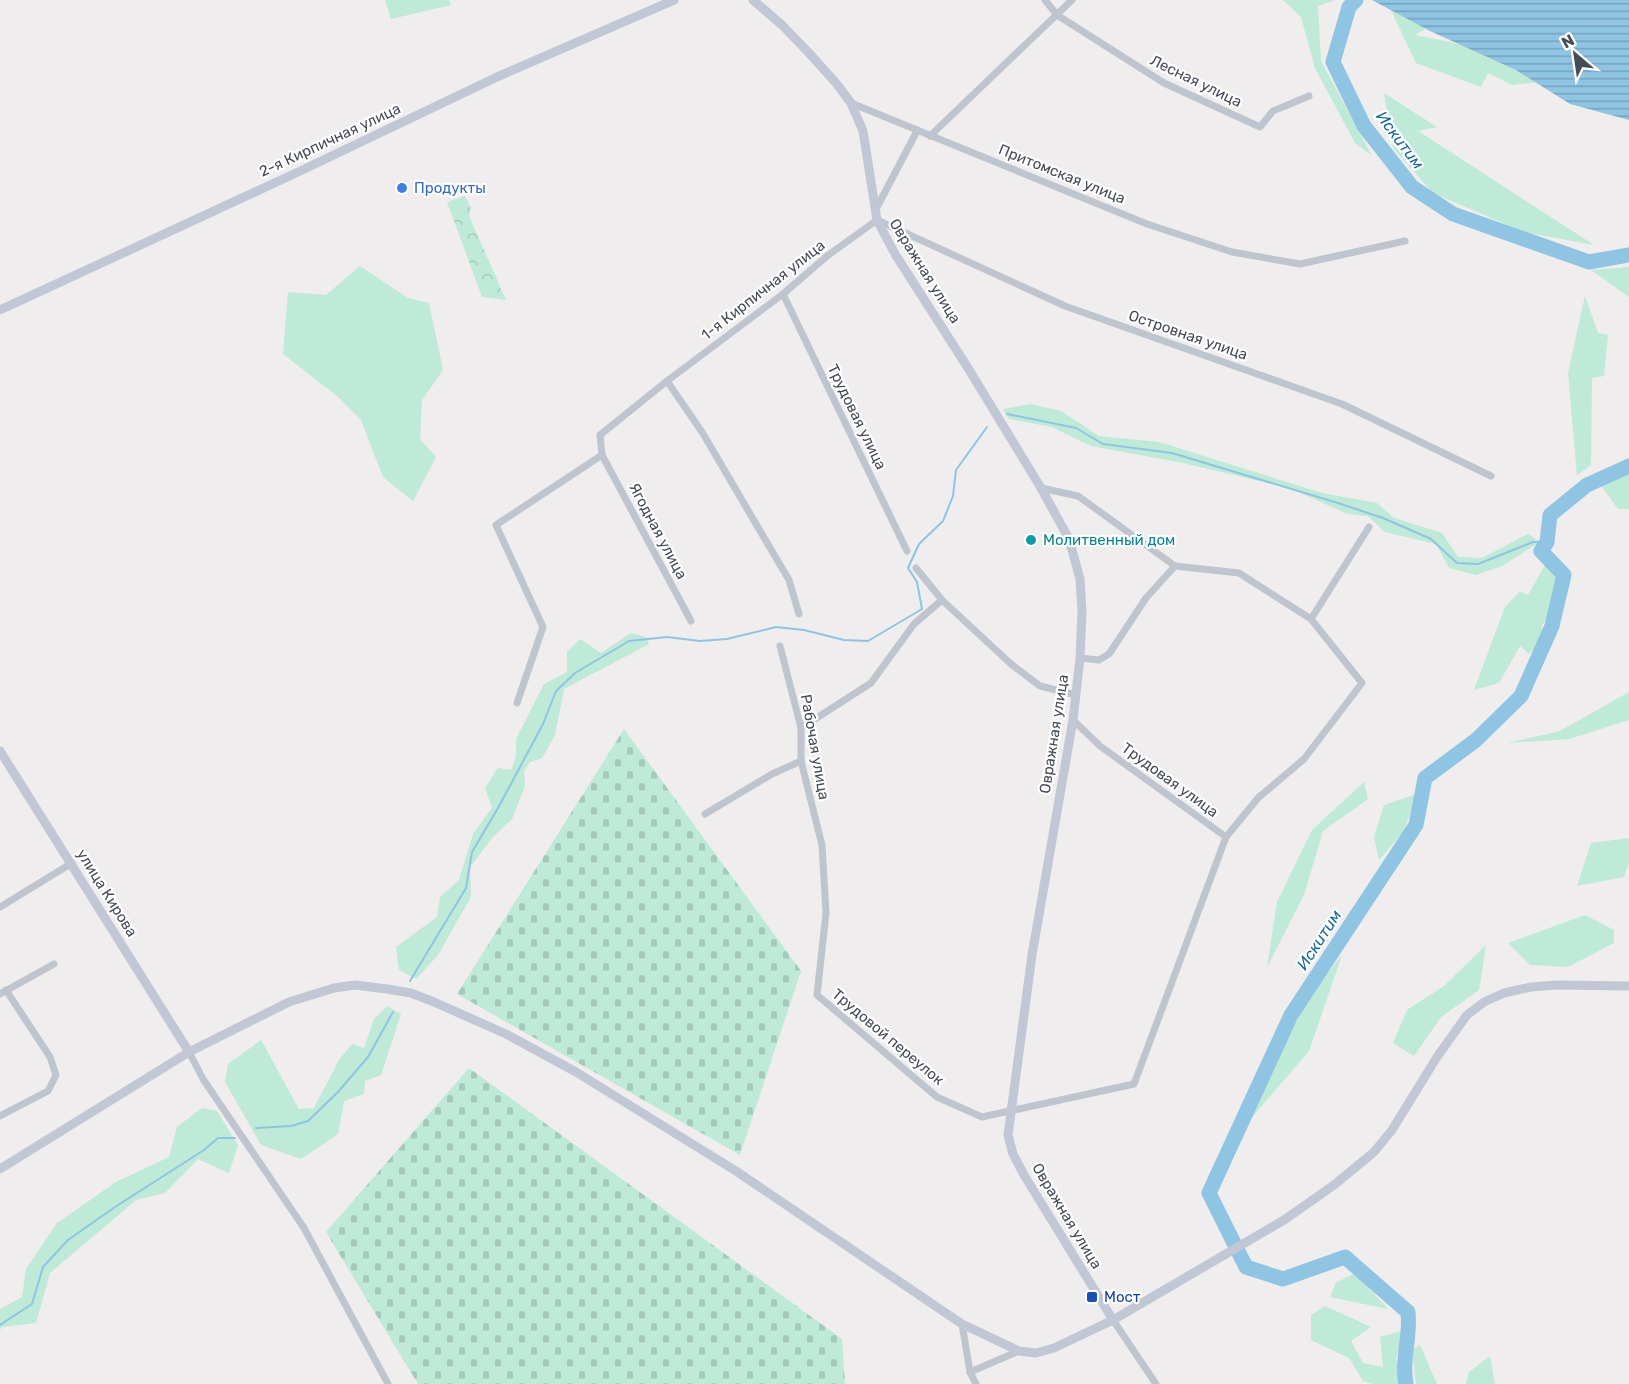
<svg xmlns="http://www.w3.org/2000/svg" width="1629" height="1384" font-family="Rubik,sans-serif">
  <defs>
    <pattern id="forest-crowns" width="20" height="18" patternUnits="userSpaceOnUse" patternTransform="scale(1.5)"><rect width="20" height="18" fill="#beead7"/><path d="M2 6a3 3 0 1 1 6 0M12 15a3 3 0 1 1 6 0" fill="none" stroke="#a5cabb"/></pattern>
    <pattern id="cemetery-stones" width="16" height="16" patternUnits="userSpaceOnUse" patternTransform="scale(1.5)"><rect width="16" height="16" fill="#beead7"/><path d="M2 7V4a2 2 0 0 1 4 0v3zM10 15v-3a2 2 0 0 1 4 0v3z" fill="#a5cabb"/></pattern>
    <pattern id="water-rules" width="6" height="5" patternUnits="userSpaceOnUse" patternTransform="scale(1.5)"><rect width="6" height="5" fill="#8fc4e3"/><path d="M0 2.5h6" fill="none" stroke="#77a1bb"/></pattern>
  </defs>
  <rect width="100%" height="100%" fill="#efeded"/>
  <g fill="#beead7">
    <polygon points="385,0 449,0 451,5 391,19"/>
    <polygon points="1283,0 1335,0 1318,6 1321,61 1372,156 1355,143 1315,68 1301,17"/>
    <polygon points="1388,4 1439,21 1415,35 1494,51 1540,82 1512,85 1488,73 1481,87 1416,63"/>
    <polygon points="1384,93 1437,127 1418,131 1594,245 1524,232 1433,193 1393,148"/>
    <polygon points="360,266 408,298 429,303 443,370 422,400 420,439 436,457 413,501 383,477 361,420 337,396 283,354 288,292 326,295"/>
    <polygon points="1629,267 1629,297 1591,270"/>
    <polygon points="1585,296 1598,333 1608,335 1604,376 1592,378 1591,465 1577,475 1568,373"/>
    <polygon points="1030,404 1061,411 1099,436 1159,442 1322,493 1377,503 1394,518 1442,533 1458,557 1482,558 1528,534 1540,542 1502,566 1476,575 1449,568 1436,544 1385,532 1368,516 1348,514 1289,488 1183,463 1091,446 1052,427 1009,419 1003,409"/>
    <polygon points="1629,471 1629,509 1618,509 1600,484"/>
    <polygon points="1546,563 1558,578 1552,613 1542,625 1542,641 1529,654 1520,646 1499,683 1474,690 1505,607 1520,591 1528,595"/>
    <polygon points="631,633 646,637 649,644 564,689 555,735 542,758 530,762 524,771 525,786 512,819 492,838 470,867 471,897 438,955 416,979 399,970 396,947 437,917 440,897 459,880 473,834 492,808 485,788 498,768 511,770 516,756 516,739 544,684 567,672 567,652 580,639 601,653"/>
    <polygon points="1629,692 1629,720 1569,739 1507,743 1560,731"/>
    <polygon points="1364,782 1368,799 1323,831 1304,895 1267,967 1277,902 1312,830"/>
    <polygon points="1417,794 1404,831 1379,860 1374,837 1384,805"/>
    <polygon points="1629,838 1629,863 1624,877 1577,886 1591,843"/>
    <polygon points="1585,915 1614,930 1614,943 1568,967 1530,965 1508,943"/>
    <polygon points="1486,945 1479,990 1441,1017 1414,1056 1393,1043 1407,1010 1444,986"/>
    <polygon points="1342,955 1309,1051 1248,1122 1308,998"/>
    <polygon points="387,1006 401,1014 381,1075 365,1081 364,1094 344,1101 338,1134 301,1159 261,1145 225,1082 228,1064 261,1040 299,1109 314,1108 339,1060 352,1044 364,1048 374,1019"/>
    <polygon points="202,1108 217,1111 238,1145 229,1173 198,1159 165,1193 136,1200 50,1273 36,1323 2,1327 0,1330 0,1309 22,1297 26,1269 57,1223 116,1182 169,1157 177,1127"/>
    <polygon points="1355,1273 1388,1309 1330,1297 1336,1283"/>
    <polygon points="1325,1306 1371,1327 1351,1341 1363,1363 1383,1367 1380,1337 1405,1330 1396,1358 1401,1384 1372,1384 1363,1381 1349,1358 1311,1340 1311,1315"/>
    <polygon points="1420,1345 1437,1384 1416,1384 1412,1350"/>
    <polygon points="1490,1356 1495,1384 1466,1384 1469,1372"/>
  </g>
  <polygon fill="url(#forest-crowns)" points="465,196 471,208 469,216 506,300 482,297 447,202"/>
  <g fill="url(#cemetery-stones)">
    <polygon points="624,729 801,971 740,1155 457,994"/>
    <polygon points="469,1068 842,1339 845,1384 418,1384 326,1232"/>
  </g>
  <polygon fill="url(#water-rules)" points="1372,0 1629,0 1629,120 1570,104 1516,70 1430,31"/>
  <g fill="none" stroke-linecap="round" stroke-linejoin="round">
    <g stroke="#8fc4e3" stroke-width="2">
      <polyline points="1007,414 1076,428 1103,444 1172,453 1338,503 1383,518 1431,539 1457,563 1478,564 1533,542 1547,542"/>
      <polyline points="410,981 466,888 472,852 498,808 543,724 556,691 575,673 629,641 667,637 700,641 727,639 776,627 804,630 844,640 868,641 922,609 917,582 908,568 919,544 943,521 953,496 956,470 987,427"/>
      <polyline points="256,1128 291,1126 308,1121 338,1092 368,1057 393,1012"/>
      <polyline points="0,1325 32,1304 43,1267 68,1240 115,1207 204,1150 218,1138 235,1138"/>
    </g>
    <g stroke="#8fc4e3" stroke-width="15">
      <polyline points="1356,0 1349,7 1333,62 1364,126 1412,187 1453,214 1589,262 1629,255"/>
      <path d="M1406 1384C1401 1360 1411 1336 1408 1312L1345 1257 1283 1279 1246 1267 1209 1193 1291 1015 1416 825 1425 778 1476 740 1521 696 1552 626 1564 575 1541 551 1547 542 1550 515 1587 485 1629 466"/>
    </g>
    <g stroke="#bfc5ce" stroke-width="7">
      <polyline points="1045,0 1057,15 1164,83 1260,127 1273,111 1309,96"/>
      <polyline points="851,103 1147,224 1232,252 1300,264 1405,241"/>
      <polyline points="930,136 1072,0"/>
      <polyline points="875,211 917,131"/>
      <polyline points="783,294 907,551"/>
      <polyline points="667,381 702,432 789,580 799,614"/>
      <polyline points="916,568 942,600 1011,664 1040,686 1076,695"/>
      <polyline points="1311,619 1369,527"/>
      <polyline points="691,621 602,455 600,435 667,381 783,294 827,256 877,220 1065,306 1342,404 1491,476"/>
      <polyline points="780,646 801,728 801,761 822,845 826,913 817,995 937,1097 982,1117 1134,1084 1226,837 1258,798 1304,759 1362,683 1311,619 1239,573 1175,566 1078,496 1041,488"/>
      <polyline points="1080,658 1099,660 1109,654 1146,598 1175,566"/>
      <polyline points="517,703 543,627 496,525 602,455"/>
      <polyline points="1073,720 1100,746 1226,837"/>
      <polyline points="801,728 871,683 914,624 942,600"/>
      <polyline points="705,814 772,774 801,761"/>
      <polyline points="0,907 72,863"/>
      <polyline points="0,994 54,964"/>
      <polyline points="189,1052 203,1079 304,1228 388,1384"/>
      <polyline points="0,1116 48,1091 56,1075 50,1057 6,990"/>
      <polyline points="1113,1320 1156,1384"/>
      <polyline points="962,1324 970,1372 976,1384"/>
      <polyline points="970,1372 1019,1351"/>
    </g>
    <g stroke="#c1c7d4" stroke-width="9">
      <polyline points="753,0 782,25 809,53 836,83 851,103 863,131 877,220 895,254 968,368 1041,488 1069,539 1080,579 1082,612 1080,658 1073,720 1032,955 1008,1135 1013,1154 1024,1175 1113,1320"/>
      <polyline points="0,310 296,173 497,77 674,0"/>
      <polyline points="0,751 189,1052"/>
      <polyline points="0,1169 189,1052 289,1002 334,988 355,985 387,989 411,993 434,1002 506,1034 576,1072 736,1171 962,1324 1019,1351 1036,1353 1054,1348 1113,1320 1284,1220 1334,1185 1374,1152 1392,1130 1437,1057 1467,1015 1484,1002 1504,993 1531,987 1557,985 1629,986"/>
    </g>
  </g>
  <circle fill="#3f7fe0" stroke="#fff" stroke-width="2" cx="402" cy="188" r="6"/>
  <circle fill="#0f9aa8" stroke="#fff" stroke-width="2" cx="1031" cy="540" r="6"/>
  <rect fill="#1a4fb4" stroke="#fff" stroke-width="2" x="1086" y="1291" width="12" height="12" rx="3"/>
  <g text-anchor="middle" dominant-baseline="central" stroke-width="4.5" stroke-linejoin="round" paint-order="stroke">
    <g font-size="15" fill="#474d58" stroke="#fff">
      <text transform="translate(1196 81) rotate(26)">Лесная улица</text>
      <text transform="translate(330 140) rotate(-25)">2-я Кирпичная улица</text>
      <text transform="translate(1062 174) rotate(22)">Притомская улица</text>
      <text transform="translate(925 271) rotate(58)">Овражная улица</text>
      <text transform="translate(763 290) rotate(-38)">1-я Кирпичная улица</text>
      <text transform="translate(1188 335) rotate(19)">Островная улица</text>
      <text transform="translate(857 417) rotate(64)">Трудовая улица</text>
      <text transform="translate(658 531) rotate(62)">Ягодная улица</text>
      <text transform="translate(1054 734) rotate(-81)">Овражная улица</text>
      <text transform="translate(815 747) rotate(80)">Рабочая улица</text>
      <text transform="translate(1170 780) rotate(36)">Трудовая улица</text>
      <text transform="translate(107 893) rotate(58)">улица Кирова</text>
      <text transform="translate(888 1037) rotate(40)">Трудовой переулок</text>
      <text transform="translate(1067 1216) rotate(59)">Овражная улица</text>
    </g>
    <g font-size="15" fill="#366cbe" stroke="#fff" text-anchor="start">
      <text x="414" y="188">Продукты</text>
    </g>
    <g font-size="15" fill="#0d838f" stroke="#fff" text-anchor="start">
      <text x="1043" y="540">Молитвенный дом</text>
    </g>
    <g font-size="15" fill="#164399" stroke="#fff" text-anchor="start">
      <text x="1104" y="1297">Мост</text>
    </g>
    <g font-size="16" font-style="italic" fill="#19699a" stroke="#fff">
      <text transform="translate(1400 140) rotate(53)">Искитим</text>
      <text transform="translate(1319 940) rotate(-57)">Искитим</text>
    </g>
  </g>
  <g transform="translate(1575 54) rotate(331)" stroke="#ffffff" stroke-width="4.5" paint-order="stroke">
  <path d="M0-4.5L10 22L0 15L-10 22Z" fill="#474d58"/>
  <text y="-9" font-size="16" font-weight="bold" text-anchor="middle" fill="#474d58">N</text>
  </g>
</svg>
